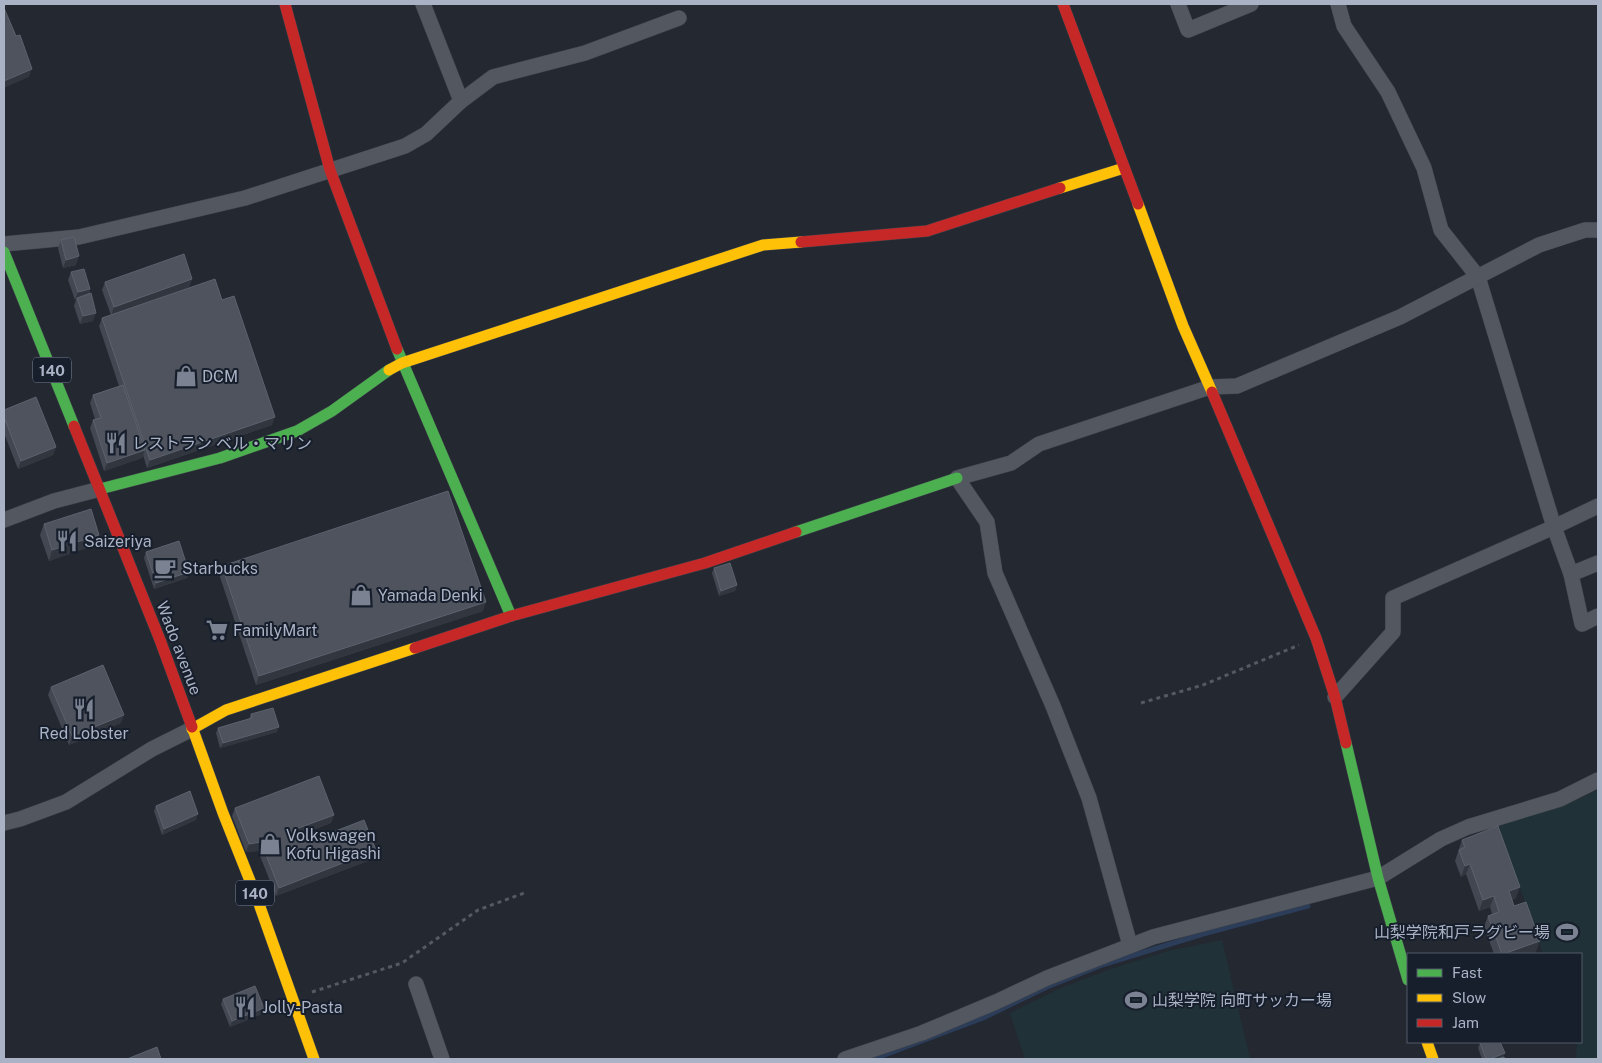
<svg xmlns="http://www.w3.org/2000/svg" width="1602" height="1063" font-family="'Public Sans','Noto Sans JP',sans-serif">
  <rect width="100%" height="100%" fill="#232831"/>
  <g fill="#203237">
    <polygon points="1598,790 1598,1057 1593,1059 1576,1059 1577,1042 1581,1042 1581,954 1543,954 1532,916 1527,908 1499,826 1573,802"/>
    <polygon points="1222,940 1250,1059 1025,1059 1010,1013 1061,988 1108,970 1168,951"/>
  </g>
  <g fill="none" stroke-linecap="round" stroke-linejoin="round">
    <polyline stroke="#2c3d5a" stroke-width="5" points="874,1059 983,1018 1047,987 1102,965 1203,934 1308,906"/>
    <g stroke="#3f434a" stroke-width="16">
      <g id="street">
        <polyline points="423,4 461,101"/>
        <polyline points="1178,4 1188,30 1251,4"/>
        <polyline points="1338,4 1344,26 1388,92 1424,168 1441,230 1478,277 1554,527 1571,574 1598,563"/>
        <polyline points="4,244 79,237 245,198 405,146 426,134 461,101 493,77 585,53 679,18"/>
        <polyline points="4,520 54,501 100,489"/>
        <polyline points="1571,574 1582,624 1598,616"/>
        <polyline points="1335,697 1393,632 1393,598 1554,527 1598,506"/>
        <polyline points="4,823 20,819 66,802 152,749 192,729"/>
        <polyline points="1130,945 1089,798 1053,706 995,573 987,522 957,478 1011,463 1039,444 1210,387 1237,386 1400,317 1539,245 1585,230 1598,230"/>
        <polyline points="416,984 442,1059"/>
        <polyline points="845,1059 922,1033 996,1002 1047,978 1153,937 1378,878 1441,839 1468,827 1560,799 1598,780"/>
      </g>
    </g>
    <g stroke="#3f434a" stroke-width="12">
      <g id="fast">
        <polyline points="4,252 74,426"/>
        <polyline points="397,349 511,616"/>
        <polyline points="100,489 220,458 297,431 332,411 389,370"/>
        <polyline points="796,532 957,478"/>
        <polyline points="1346,743 1378,878 1408,980"/>
      </g>
    </g>
    <g stroke="#3f434a" stroke-width="12">
      <g id="slow">
        <polyline points="1060,188 1124,168"/>
        <polyline points="1138,204 1183,326 1212,392"/>
        <polyline points="389,370 402,363 763,245 801,242"/>
        <polyline points="192,727 223,813 258,901 314,1059"/>
        <polyline points="192,729 226,710 415,648"/>
        <polyline points="1427,1042 1433,1059"/>
      </g>
    </g>
    <g stroke="#3f434a" stroke-width="12">
      <g id="jam">
        <polyline points="285,4 330,170 397,349"/>
        <polyline points="1063,4 1138,204"/>
        <polyline points="801,242 927,231 1060,188"/>
        <polyline points="1212,392 1316,638 1335,697 1346,743"/>
        <polyline points="74,426 160,640 192,727"/>
        <polyline points="415,648 511,616 705,563 796,532"/>
      </g>
    </g>
    <g stroke="#545a63" stroke-width="3" stroke-dasharray="4 4" stroke-linecap="butt">
      <polyline points="1141,703 1203,685 1299,645"/>
      <polyline points="312,992 402,963 478,910 527,892"/>
    </g>
    <use href="#street" stroke="#525760" stroke-width="15"/>
    <use href="#fast" stroke="#4caf50" stroke-width="11"/>
    <use href="#slow" stroke="#ffc107" stroke-width="11"/>
    <use href="#jam" stroke="#c62828" stroke-width="11"/>
  </g>
  <g fill="#434751">
    <polygon points="61,240 76,265 63,268 58,248"/>
    <polygon points="71,272 90,289 89,294 93,321 80,324 74,306 76,300 75,300 68,280"/>
    <polygon points="192,279 189,287 154,300 222,300 272,425 147,468 143,455 142,458 104,471 90,428 93,420 95,419 90,403 93,395 119,386 99,326 102,318 111,315 102,290 105,282"/>
    <polygon points="4,410 56,447 53,455 18,469 4,433"/>
    <polygon points="44,524 99,535 95,545 49,561 40,535"/>
    <polygon points="146,552 189,572 187,578 154,589 144,558"/>
    <polygon points="222,566 483,611 256,685 219,574"/>
    <polygon points="714,568 737,585 735,591 719,596 712,573"/>
    <polygon points="51,687 121,723 69,745 48,695"/>
    <polygon points="251,714 277,732 220,748 216,733 218,728 249,719"/>
    <polygon points="156,806 196,820 162,835 154,811"/>
    <polygon points="235,808 334,815 331,823 299,835 302,844 373,859 276,896 258,851 246,852 232,816"/>
    <polygon points="1462,840 1516,898 1512,900 1514,906 1536,952 1530,954 1494,954 1484,927 1488,916 1492,914 1490,907 1479,911 1466,874 1461,877 1455,861"/>
    <polygon points="223,999 262,1014 230,1027 221,1004"/>
    <polygon points="1480,1043 1505,1053 1503,1057 1505,1059 1482,1059 1478,1048"/>
  </g>
  <g fill="#31363f">
    <polygon points="32,69 29,77 4,88 4,81"/>
    <polygon points="79,256 76,265 63,268 66,260"/>
    <polygon points="192,279 189,287 111,316 114,307"/>
    <polygon points="90,289 87,297 77,298 76,300 75,300 78,292"/>
    <polygon points="96,313 93,321 80,324 83,316"/>
    <polygon points="275,417 272,425 147,468 150,460"/>
    <polygon points="56,447 53,455 18,469 21,461"/>
    <polygon points="145,450 142,458 104,471 107,463"/>
    <polygon points="99,535 95,545 49,561 52,550"/>
    <polygon points="189,572 187,578 154,589 156,583"/>
    <polygon points="737,585 735,591 719,596 721,591"/>
    <polygon points="486,602 483,611 256,685 259,676"/>
    <polygon points="124,715 121,723 69,745 72,736"/>
    <polygon points="279,727 277,732 220,748 223,743"/>
    <polygon points="198,814 196,820 162,835 164,829"/>
    <polygon points="334,815 331,823 293,837 296,829"/>
    <polygon points="261,842 258,851 246,852 249,844"/>
    <polygon points="376,850 373,859 276,896 279,888"/>
    <polygon points="1470,864 1466,874 1461,877 1465,866"/>
    <polygon points="1520,887 1516,898 1505,902 1509,891"/>
    <polygon points="1494,896 1490,907 1479,911 1483,900"/>
    <polygon points="1540,941 1536,952 1530,954 1503,954"/>
    <polygon points="264,1008 262,1014 230,1027 232,1021"/>
    <polygon points="1505,1053 1503,1059 1490,1059"/>
  </g>
  <g fill="#4e535d" stroke="#5c626e">
    <polygon points="4,8 16,36 20,35 32,69 4,81"/>
    <polygon points="74,237 79,256 66,260 61,240"/>
    <polygon points="184,254 192,279 114,307 105,282"/>
    <polygon points="84,269 90,289 78,292 71,272"/>
    <polygon points="215,279 222,300 234,296 275,417 150,460 102,318"/>
    <polygon points="91,293 96,313 83,316 77,298"/>
    <polygon points="123,385 145,450 107,463 93,420 101,418 93,395"/>
    <polygon points="36,397 56,447 21,461 4,417 4,410"/>
    <polygon points="448,491 486,602 259,676 222,566"/>
    <polygon points="91,509 99,535 52,550 44,524"/>
    <polygon points="179,541 189,572 156,583 146,552"/>
    <polygon points="730,563 737,585 721,591 714,568"/>
    <polygon points="103,665 124,715 72,736 51,687"/>
    <polygon points="273,708 279,727 223,743 218,728 252,718 251,714"/>
    <polygon points="319,776 334,815 296,829 302,844 364,820 376,850 279,888 261,842 249,844 235,808"/>
    <polygon points="190,791 198,814 164,829 156,806"/>
    <polygon points="1498,826 1520,887 1509,891 1514,906 1526,902 1540,941 1503,954 1502,954 1488,916 1499,912 1494,896 1483,900 1470,864 1465,866 1459,850 1465,847 1462,840"/>
    <polygon points="255,986 264,1008 232,1021 223,999"/>
    <polygon points="1483,1042 1500,1042 1505,1053 1490,1059 1486,1059 1480,1043"/>
    <polygon points="157,1047 161,1059 127,1059"/>
    <polygon points="1504,1057 1505,1059 1497,1059"/>
  </g>
  <defs>
    <g id="shop-bare" transform="scale(1.725)"><path d="M-5-2.5h2.3a2.7 3.5 0 0 1 5.4 0H5L5.5 6h-11ZM-1.5-2.5h3a1.5 2.3 0 0 0-3 0Z" fill="#7b8291" stroke="#171e2c" stroke-width="2.5" paint-order="stroke"/></g>
    <g id="restaurant-bare" transform="scale(1.725)"><path d="M-5-6h1v4h1v-4h1v4h1v-4h1v5L-1.5 .5V6h-2V.5L-5-1ZM5-6V6H3V1.5H1.5Q1.5-4 5-6Z" fill="#7b8291" stroke="#171e2c" stroke-width="2.5" paint-order="stroke"/></g>
    <g id="cafe-bare" transform="scale(1.725)"><path d="M-5.5-4.5H6V0H3Q3 3.5 0 3.5H-2.5Q-5.5 3.5-5.5 0ZM3-3.2v2h1.7v-2ZM-6 4.5H4V6H-6Z" fill="#7b8291" stroke="#171e2c" stroke-width="2.5" paint-order="stroke"/></g>
    <g id="supermarket-bare" transform="scale(1.725)"><path d="M-6-5.5h2.5l.6 2H6L4.5 2H-2.5L-4.4-4H-6ZM-1.5 3.2a1.3 1.3 0 1 0 .1 0ZM3 3.2a1.3 1.3 0 1 0 .1 0Z" fill="#7b8291" stroke="#171e2c" stroke-width="2.5" paint-order="stroke"/></g>
    <g id="stadium-bare" transform="scale(1.725)"><path d="M0-5a6.5 5 0 1 0 0 10a6.5 5 0 1 0 0-10ZM-3.5-1.8h7v3.6h-7Z" fill="#7b8291" stroke="#171e2c" stroke-width="2.5" paint-order="stroke"/></g>
  </defs>
  <g fill-rule="evenodd">
    <use href="#shop-bare" x="186" y="376"/>
    <use href="#restaurant-bare" x="116" y="443"/>
    <use href="#restaurant-bare" x="67" y="541"/>
    <use href="#cafe-bare" x="165" y="568"/>
    <use href="#shop-bare" x="361" y="595"/>
    <use href="#supermarket-bare" x="217" y="630"/>
    <use href="#restaurant-bare" x="84" y="709"/>
    <use href="#shop-bare" x="270" y="844"/>
    <use href="#stadium-bare" x="1567" y="932"/>
    <use href="#stadium-bare" x="1136" y="1000"/>
    <use href="#restaurant-bare" x="245" y="1007"/>
  </g>
  <g text-anchor="middle" dominant-baseline="central" stroke-width="4" stroke-linejoin="round" paint-order="stroke">
    <g fill="#171e2c" stroke="#7e8697" stroke-width="1">
      <rect x="33" y="357.5" width="38" height="25" rx="4"/>
      <rect x="236" y="880.5" width="38" height="25" rx="4"/>
    </g>
    <g font-size="15" font-weight="bold" fill="#aab3c5">
      <text x="52" y="370">140</text>
      <text x="255" y="893">140</text>
    </g>
    <g font-size="16" fill="#aab3c5" stroke="#171e2c" text-anchor="start">
      <text x="202" y="376">DCM</text>
      <text x="132" y="443">レストラン ベル・マリン</text>
      <text x="84" y="541">Saizeriya</text>
      <text x="182" y="568">Starbucks</text>
      <text x="378" y="595">Yamada Denki</text>
      <text x="233" y="630">FamilyMart</text>
      <text x="84" y="733" text-anchor="middle">Red Lobster</text>
      <text x="286" y="835">Volkswagen<tspan x="286" dy="18">Kofu Higashi</tspan></text>
      <text x="1550" y="932" text-anchor="end">山梨学院和戸ラグビー場</text>
      <text x="1152" y="1000">山梨学院 向町サッカー場</text>
      <text x="262" y="1007">Jolly-Pasta</text>
    </g>
    <g font-size="16" fill="#aab3c5" stroke="#171e2c">
      <text transform="translate(179 648) rotate(69)">Wado avenue</text>
    </g>
  </g>
  <rect width="1602" height="1063" fill="none" stroke="#aab3c5" stroke-width="10"/>
  <rect x="1407" y="953" width="175" height="90" fill="#171e2c" stroke="#525a69"/>
  <rect x="1417" y="969" width="25" height="8" fill="#4caf50" stroke="#525a69"/>
  <text x="1452" y="978" font-size="15" fill="#aab3c5">Fast</text>
  <rect x="1417" y="994" width="25" height="8" fill="#ffc107" stroke="#525a69"/>
  <text x="1452" y="1003" font-size="15" fill="#aab3c5">Slow</text>
  <rect x="1417" y="1019" width="25" height="8" fill="#c62828" stroke="#525a69"/>
  <text x="1452" y="1028" font-size="15" fill="#aab3c5">Jam</text>
</svg>
